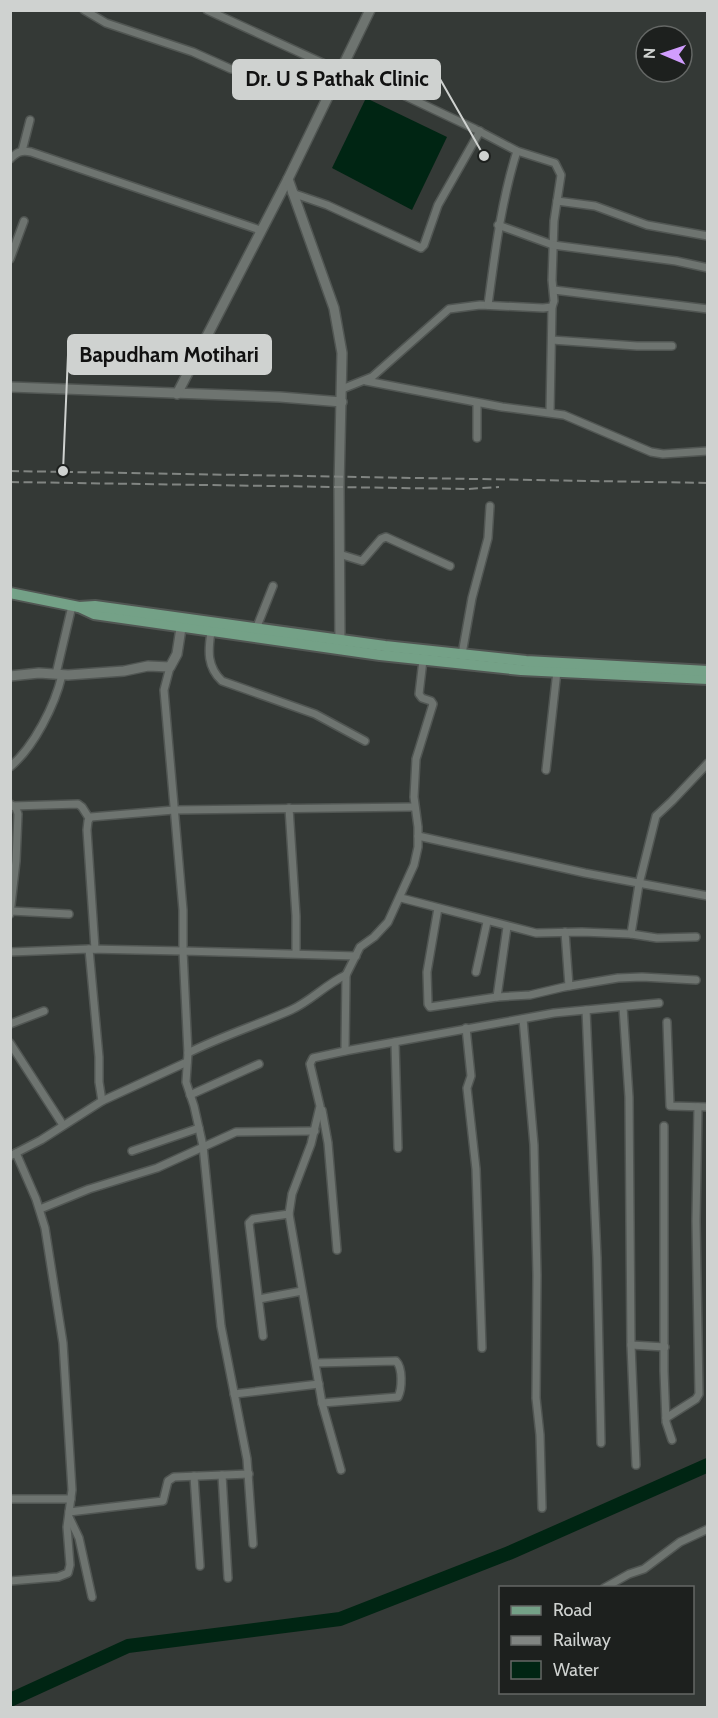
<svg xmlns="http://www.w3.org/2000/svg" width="718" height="1718" font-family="Cabin,sans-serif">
  <rect width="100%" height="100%" fill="#343936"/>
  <polygon fill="#002513" points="366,98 447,137 412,210 332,168"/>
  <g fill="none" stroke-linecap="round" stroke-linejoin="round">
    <polyline stroke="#002513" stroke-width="14" points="10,1700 128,1646 340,1619 509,1553 708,1465"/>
    <g stroke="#515653" stroke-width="10">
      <g id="street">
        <polyline points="84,10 106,23 193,52 231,69"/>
        <polyline points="207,10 340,71"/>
        <polyline points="342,66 475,129 517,151 555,163 561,175 554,221 552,280 554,301 552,307 543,308 480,305 449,309 372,377 342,389"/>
        <polyline points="22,151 30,120"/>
        <path d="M10 159C17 152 21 150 31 152L260 230"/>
        <polyline points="292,193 327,205 421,248 424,245 438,205 480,131"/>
        <polyline points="557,201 595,206 647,225 708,236"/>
        <polyline points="498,225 553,245 676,261 708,268"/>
        <polyline points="10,259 24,221"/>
        <polyline points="554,290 708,309"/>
        <path d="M488 305C495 253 501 202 517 151"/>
        <polyline points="552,340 637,346 672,346"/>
        <polyline points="366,381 502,407 564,415 651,452 663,454 708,451"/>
        <polyline points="550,412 552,307"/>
        <polyline points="477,438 477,403"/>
        <polyline points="339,554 362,561 381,539 386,537 450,566"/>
        <polyline points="256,629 273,586"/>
        <path d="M211 632C208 651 207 667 222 681L315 714 365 741"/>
        <polyline points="462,654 472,598 488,538 490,506"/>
        <polyline points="56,674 72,606"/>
        <path d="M10 767C34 747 55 705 62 675"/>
        <polyline points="546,770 557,671"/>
        <polyline points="10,804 16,808 18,814 16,861 10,914"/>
        <polyline points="13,806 78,804 82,807 89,818"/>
        <polyline points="289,808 296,916 296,953"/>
        <polyline points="418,836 585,873 708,896"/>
        <polyline points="401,898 536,933 582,932 631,934 657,938 696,937"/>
        <polyline points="438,908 427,972 428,1004 430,1007 497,997 530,995 564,987 618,978 642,977 696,980"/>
        <polyline points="11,911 69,914"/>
        <polyline points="565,932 569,986"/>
        <polyline points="631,934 639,884 656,816 672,801 708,763"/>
        <polyline points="89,949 99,1057 99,1082 102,1101"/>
        <polyline points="95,949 87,830 88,821 91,817 174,810 414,807"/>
        <polyline points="10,952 89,949 183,951 183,910 164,690 170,667"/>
        <polyline points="476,972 487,922"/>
        <polyline points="497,997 507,927"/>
        <polyline points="623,1007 629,1097 631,1345 636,1465"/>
        <polyline points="586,1010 597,1258 601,1443"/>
        <polyline points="523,1019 534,1145 537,1275 536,1398 540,1435 542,1508"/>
        <polyline points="667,1022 670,1106 708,1107"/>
        <polyline points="10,1024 44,1011"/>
        <polyline points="466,1028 471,1076 467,1088 476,1169 482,1348"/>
        <polyline points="395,1042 398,1148"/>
        <polyline points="10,1043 63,1125"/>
        <polyline points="345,1051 346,975 360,947 374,937 388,922 414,865 418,847 418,827 414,797 416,759 433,704 431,701 422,698 419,694 423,660"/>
        <path d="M188 1053C222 1036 257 1025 291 1010 311 1001 326 984 346 975"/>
        <polyline points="190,1095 259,1064"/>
        <polyline points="322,1110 328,1143 337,1250"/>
        <polyline points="664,1126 664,1371 666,1422 672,1440"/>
        <polyline points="132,1151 199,1128"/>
        <polyline points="10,1156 41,1140 102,1101 187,1062"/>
        <polyline points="40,1209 89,1189 157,1168 236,1132 315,1131"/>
        <polyline points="259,1299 302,1291"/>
        <polyline points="263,1336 249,1223 253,1219 289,1214"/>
        <polyline points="631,1345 665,1347"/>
        <path d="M316 1363 396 1361C403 1368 402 1389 398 1397L322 1403"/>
        <polyline points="234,1394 319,1384"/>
        <polyline points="666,1418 696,1399 699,1394 696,1221 698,1107"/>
        <polyline points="341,1470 322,1403 289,1214 292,1194 311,1144 320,1106 310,1064 313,1058 345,1051 554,1013 659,1003"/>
        <polyline points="222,1475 228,1578"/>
        <polyline points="194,1476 200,1566"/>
        <polyline points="10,1499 71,1499"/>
        <polyline points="69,1512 163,1501 168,1481 174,1477 249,1474"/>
        <polyline points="69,1517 79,1538 92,1597"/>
        <polyline points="253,1544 247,1459 221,1326 203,1146 194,1106 186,1082 188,1053 183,951 356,956"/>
        <polyline points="10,1581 58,1577 68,1573 70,1565 67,1527 72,1490 63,1343 45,1228 36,1199 16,1153"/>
        <polyline points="604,1588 629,1574 644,1569 680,1542 708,1529"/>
      </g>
    </g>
    <g stroke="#515653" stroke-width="12">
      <g id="secondary">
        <polyline points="10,387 280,397 342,402"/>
        <polyline points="177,394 288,179"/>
        <polyline points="340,645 339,487 342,353 334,308 288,179 370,10"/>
        <polyline points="10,676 39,673 68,675 124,671 148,666 170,667 177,654 181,628"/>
      </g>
    </g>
    <g stroke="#515653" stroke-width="14">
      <g id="primary">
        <polyline points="10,593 79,607 94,614 380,655 521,670 708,679"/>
        <polyline points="79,607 95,606 385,646 526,661 708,671"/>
      </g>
    </g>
    <use href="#street" stroke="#6e7470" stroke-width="7"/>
    <use href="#secondary" stroke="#6e7470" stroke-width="9"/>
    <use href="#primary" stroke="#74a187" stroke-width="10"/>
    <g stroke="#818582" stroke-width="2" stroke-dasharray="9 4.5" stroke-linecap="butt">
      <polyline points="10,471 708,483"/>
      <polyline points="10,482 467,489 499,487"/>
    </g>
  </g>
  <path fill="none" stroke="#cfd2d0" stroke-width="2" d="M484 156L440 79M63 471L68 355"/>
  <g fill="#cfd2d0" stroke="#1d201e" stroke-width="2">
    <circle cx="484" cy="156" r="6"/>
    <circle cx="63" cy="471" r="6"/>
  </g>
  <g fill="#cfd2d0" stroke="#cfd2d0" stroke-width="2">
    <rect x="233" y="60" width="207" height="39" rx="6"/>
    <rect x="68" y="335" width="203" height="39" rx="6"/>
  </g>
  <g font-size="21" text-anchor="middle" font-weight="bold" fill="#111">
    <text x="337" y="86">Dr. U S Pathak Clinic</text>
    <text x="169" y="362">Bapudham Motihari</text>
  </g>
  <rect width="718" height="1718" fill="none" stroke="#cfd2d0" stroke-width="24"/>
  <rect x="499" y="1586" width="195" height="108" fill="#1d201e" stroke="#646765" stroke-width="1.5"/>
  <rect x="511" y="1606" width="30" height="9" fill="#74a187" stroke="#646765" stroke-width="1.5"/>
  <text x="553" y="1616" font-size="18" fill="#cfd2d0">Road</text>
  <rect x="511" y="1636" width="30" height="9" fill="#818582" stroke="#646765" stroke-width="1.5"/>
  <text x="553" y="1646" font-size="18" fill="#cfd2d0">Railway</text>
  <rect x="511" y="1661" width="30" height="18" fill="#002513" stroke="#646765" stroke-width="1.5"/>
  <text x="553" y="1676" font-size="18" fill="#cfd2d0">Water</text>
  <g transform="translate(664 54) rotate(272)"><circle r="28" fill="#1d201e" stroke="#646765" stroke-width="1.5"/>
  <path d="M0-4.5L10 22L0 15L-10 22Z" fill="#d19dfe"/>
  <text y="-9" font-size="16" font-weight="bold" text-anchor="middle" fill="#cfd2d0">N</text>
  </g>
</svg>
